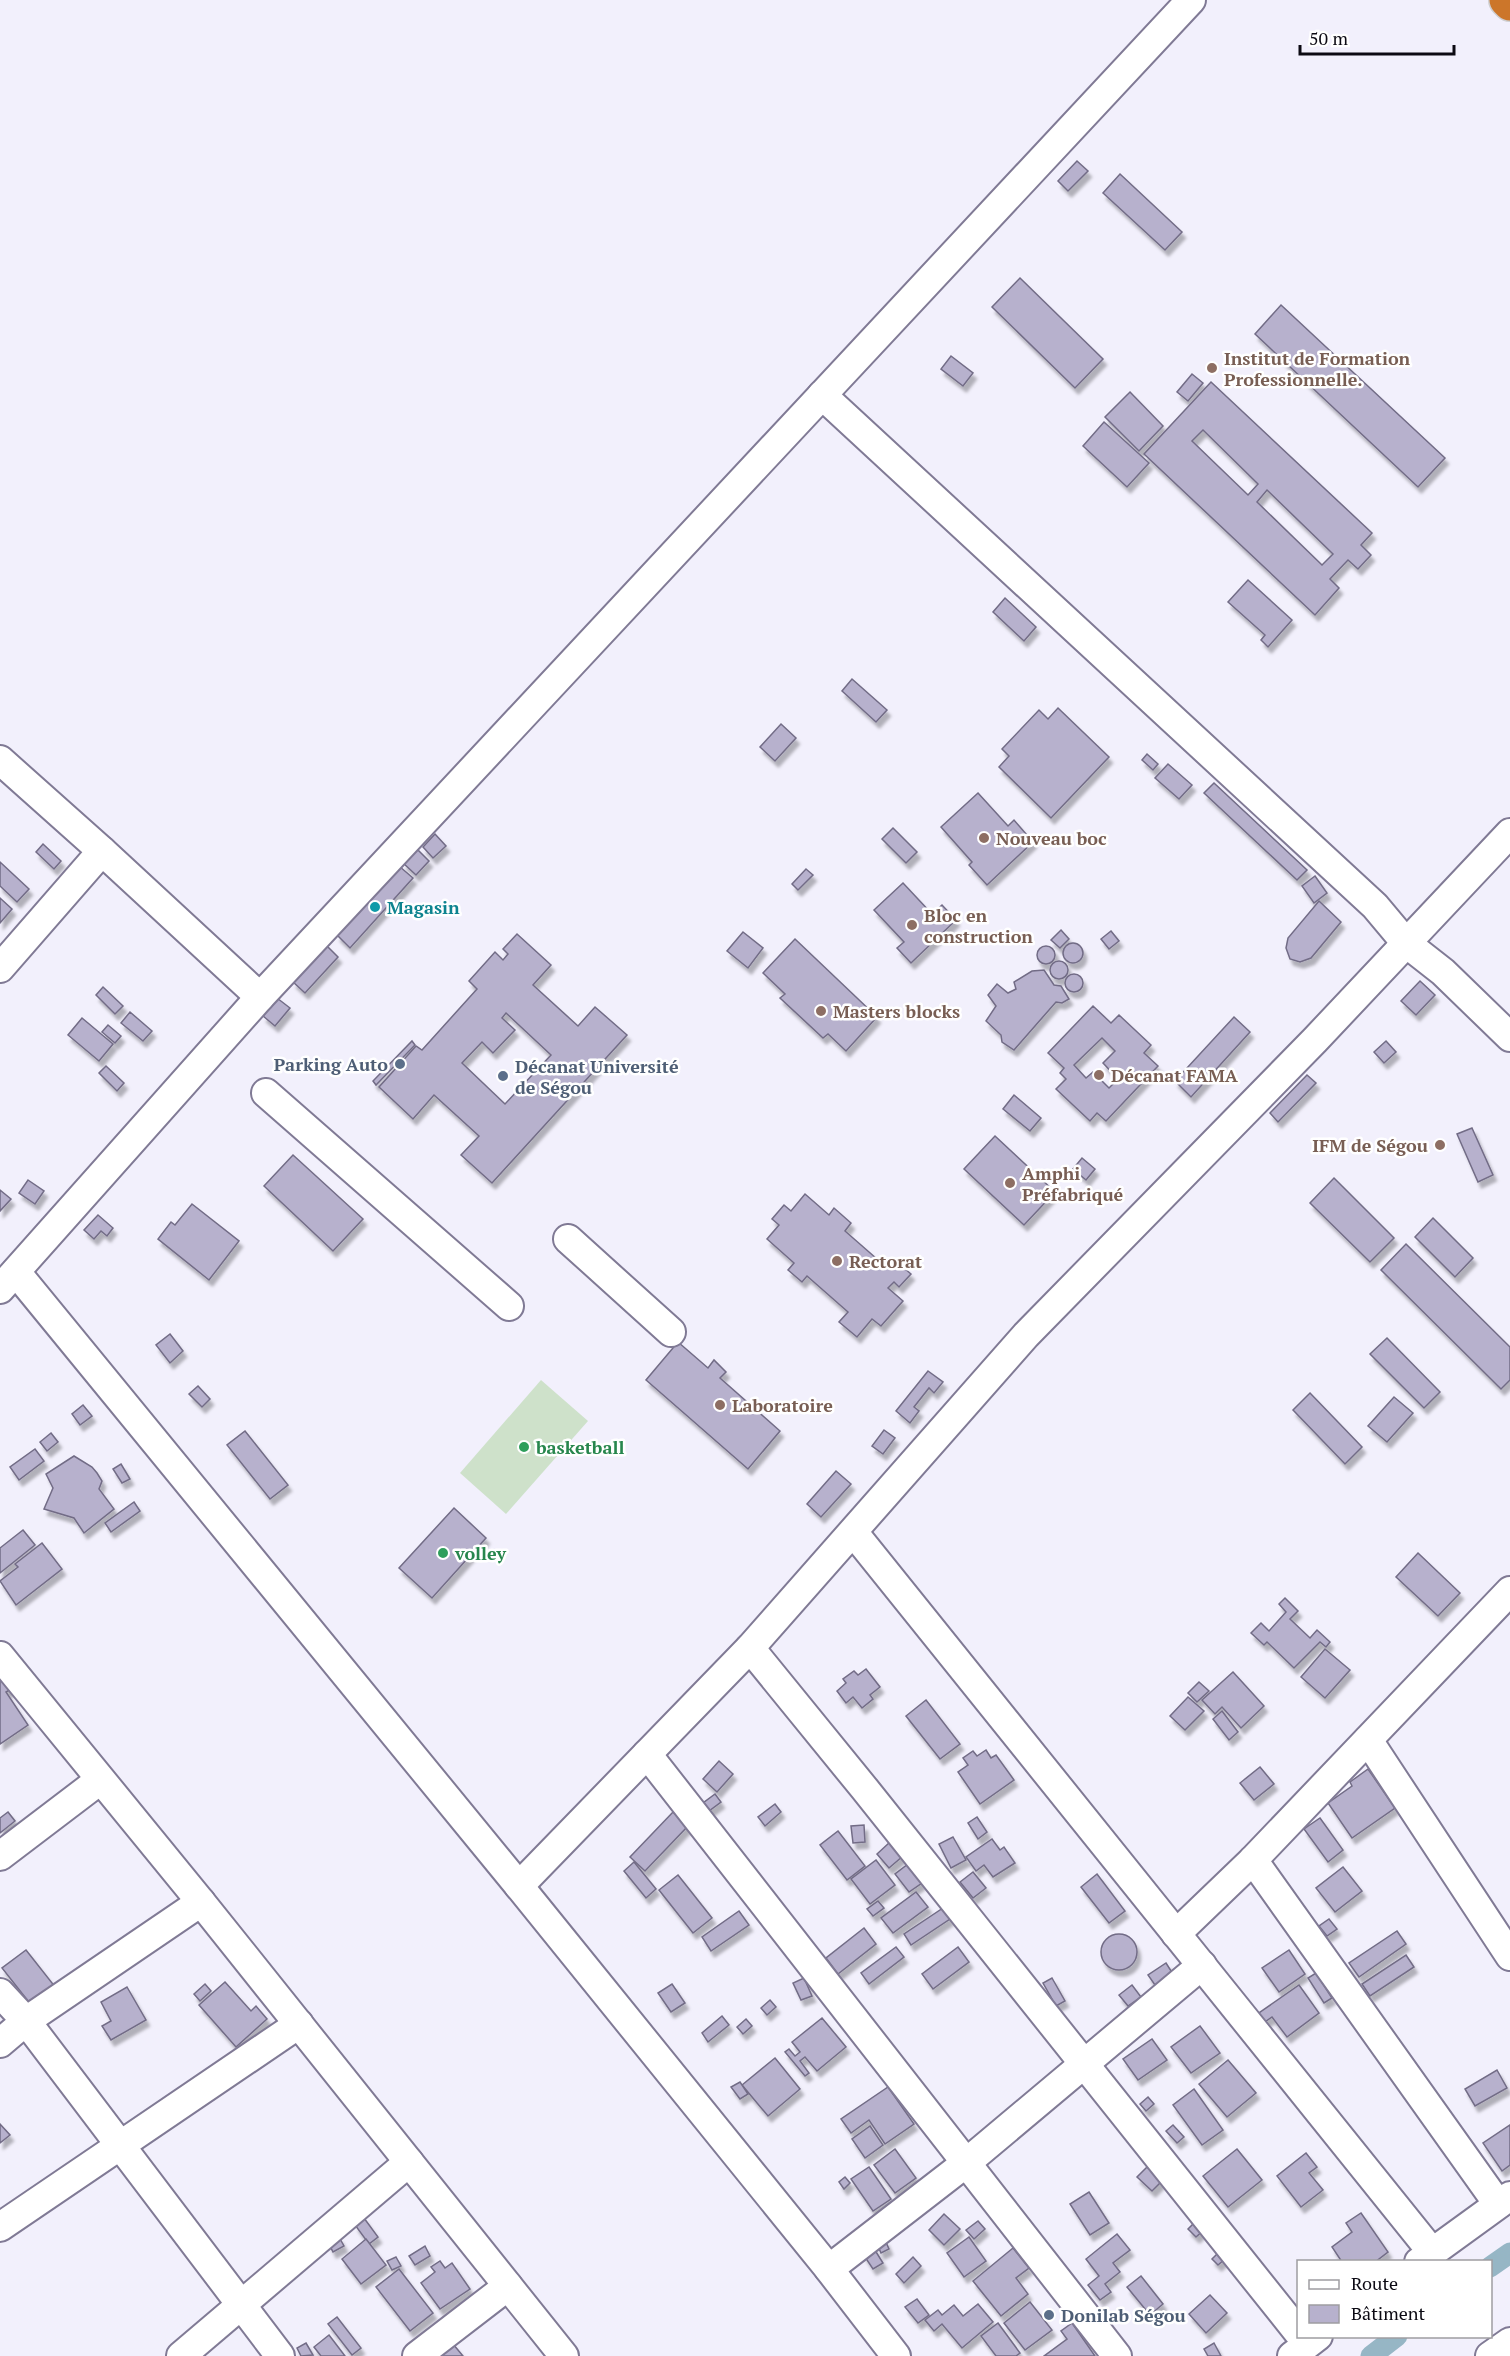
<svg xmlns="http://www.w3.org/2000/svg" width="1510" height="2356" font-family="'PT Serif',serif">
  <defs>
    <filter id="shadow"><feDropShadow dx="3.5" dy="6" stdDeviation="1.5" flood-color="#0004"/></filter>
  </defs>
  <rect width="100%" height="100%" fill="#f2f0fc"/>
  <polygon fill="#cee1ca" points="541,1380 588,1421 506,1514 460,1473"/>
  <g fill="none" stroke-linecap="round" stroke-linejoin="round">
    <g stroke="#96b6c5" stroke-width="21">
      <polyline points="1490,2267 1510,2253"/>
      <polyline points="1371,2356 1397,2336"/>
    </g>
  </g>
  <g fill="#b7b1cd" stroke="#726c86" stroke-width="1.5" fill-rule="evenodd" filter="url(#shadow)">
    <polygon points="1077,161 1088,171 1068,191 1058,181"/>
    <polygon points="1120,174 1182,232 1165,250 1103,193"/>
    <polygon points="1020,278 1103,359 1075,388 992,307"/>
    <polygon points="1281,305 1445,458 1418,487 1255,334"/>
    <polygon points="951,356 973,373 963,386 941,369"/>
    <polygon points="1192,374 1203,383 1188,401 1177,392"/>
    <path d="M1211 382 1372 533 1361 545 1371 555 1358 569 1348 560 1330 579 1339 588 1315 615 1144 454ZM1203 430 1258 484 1248 495 1192 441ZM1267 490 1333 554 1322 565 1257 502Z"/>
    <polygon points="1130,392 1163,426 1139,451 1105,417"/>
    <polygon points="1104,422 1149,463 1127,487 1083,446"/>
    <polygon points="1248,580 1292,620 1268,647 1261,640 1265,635 1228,602"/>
    <polygon points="1005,598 1036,627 1024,641 993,612"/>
    <polygon points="852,679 887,710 876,722 842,691"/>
    <polygon points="1058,708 1109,757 1051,818 999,767 1009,756 1002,749 1039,710 1048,719"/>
    <polygon points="781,724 796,738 775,761 760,747"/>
    <polygon points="1147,754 1158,764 1153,770 1142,760"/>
    <polygon points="1168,764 1192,785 1179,799 1155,778"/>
    <polygon points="1214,783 1307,870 1297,880 1204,793"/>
    <polygon points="978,793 1008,826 1014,820 1033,842 987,885 969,865 972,862 941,827"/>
    <polygon points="893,828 917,852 906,863 882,839"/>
    <polygon points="435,834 446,846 433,858 423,847"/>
    <polygon points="43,844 61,861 54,869 36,852"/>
    <polygon points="417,849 429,861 416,875 403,863"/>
    <polygon points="0,862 29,889 17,902 0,886"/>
    <polygon points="399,866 413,878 350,948 337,935"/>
    <polygon points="806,869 813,875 798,890 792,884"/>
    <polygon points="1315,876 1327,893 1314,903 1302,886"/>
    <polygon points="903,883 932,914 942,905 956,920 911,963 897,948 904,942 874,910"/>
    <polygon points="0,898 12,909 0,923"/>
    <polygon points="1319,901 1341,922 1311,958 1300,962 1290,959 1286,948 1288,938"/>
    <polygon points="1061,930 1069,939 1060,948 1051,940"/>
    <polygon points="1111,931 1119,941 1109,949 1101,939"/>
    <polygon points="743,932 763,948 748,968 727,951"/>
    <path d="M517 934 551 965 533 985 578 1026 595 1007 627 1035 492 1183 461 1155 479 1136 434 1095 413 1119 379 1087 416 1046 422 1050 477 989 469 981 495 952 503 960 508 954 503 949ZM506 1013 551 1055 505 1104 462 1063 482 1042 493 1053 515 1030 502 1018Z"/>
    <polygon points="795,939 877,1017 846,1051 828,1034 823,1038 780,998 785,994 763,973"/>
    <circle cx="1073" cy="953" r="10"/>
    <polygon points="326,945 338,957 305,993 293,982"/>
    <circle cx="1046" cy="955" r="9"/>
    <circle cx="1059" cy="970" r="9"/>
    <polygon points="1044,970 1054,985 1061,986 1069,999 1062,1003 1056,1002 1014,1050 1002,1042 1001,1035 986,1021 996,1006 988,995 997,984 1008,993 1016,989 1014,982 1032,971"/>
    <circle cx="1074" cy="983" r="9"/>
    <polygon points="1420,981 1435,995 1416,1015 1401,1001"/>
    <polygon points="103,987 123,1006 115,1014 96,995"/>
    <polygon points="277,998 290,1008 275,1026 263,1016"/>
    <path d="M1093 1006 1111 1023 1119 1015 1151 1045 1144 1053 1158 1066 1106 1121 1097 1113 1090 1121 1056 1089 1066 1079 1060 1073 1064 1068 1048 1053ZM1102 1038 1115 1051 1103 1063 1118 1079 1109 1088 1093 1072 1086 1078 1074 1065Z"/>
    <polygon points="130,1012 152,1031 143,1041 121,1023"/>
    <polygon points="1234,1017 1250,1032 1191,1097 1175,1081"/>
    <polygon points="82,1018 113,1044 99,1061 68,1035"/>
    <polygon points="108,1025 121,1036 115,1043 102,1032"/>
    <polygon points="412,1041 415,1045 376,1085 373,1081"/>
    <polygon points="1386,1041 1396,1052 1384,1063 1374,1052"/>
    <polygon points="106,1066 124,1083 117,1091 99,1073"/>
    <polygon points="1307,1075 1316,1083 1278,1122 1270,1113"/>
    <polygon points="1014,1095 1041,1118 1030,1131 1003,1109"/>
    <polygon points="1472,1128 1493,1175 1478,1182 1457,1134"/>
    <polygon points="995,1136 1055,1192 1024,1225 964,1169"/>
    <polygon points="293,1155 363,1219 333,1251 264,1186"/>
    <polygon points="1082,1158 1095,1169 1086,1180 1073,1169"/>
    <polygon points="1334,1178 1394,1238 1370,1262 1310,1203"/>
    <polygon points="28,1180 44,1191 35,1204 19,1193"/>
    <polygon points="0,1190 11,1199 0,1211"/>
    <polygon points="805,1194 829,1215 834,1208 851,1223 845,1231 885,1266 892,1258 911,1274 899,1287 894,1282 888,1288 903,1301 881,1326 872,1319 857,1337 839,1322 848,1312 807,1276 802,1282 788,1270 794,1263 767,1239 779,1225 772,1219 784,1205 791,1211"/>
    <polygon points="192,1204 239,1241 209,1280 158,1239 171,1222 175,1225"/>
    <polygon points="98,1215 113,1228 107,1236 101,1231 94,1239 84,1230"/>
    <polygon points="1433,1218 1473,1258 1455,1277 1415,1237"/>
    <polygon points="1406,1244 1510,1347 1510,1380 1501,1389 1381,1270"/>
    <polygon points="170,1334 183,1351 170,1363 156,1345"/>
    <polygon points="1387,1338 1440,1392 1424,1408 1370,1354"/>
    <polygon points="678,1342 708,1368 714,1360 726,1372 720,1378 780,1431 748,1469 646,1380"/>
    <polygon points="928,1371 943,1382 934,1393 929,1388 914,1407 919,1411 910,1423 896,1411"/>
    <polygon points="198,1386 210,1399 202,1407 189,1394"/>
    <polygon points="1310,1393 1362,1447 1345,1464 1293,1410"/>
    <polygon points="1394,1397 1413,1413 1387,1442 1368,1426"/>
    <polygon points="83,1405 92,1416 80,1425 72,1414"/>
    <polygon points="884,1430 895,1438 883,1454 872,1446"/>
    <polygon points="245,1431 288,1485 270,1499 227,1445"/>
    <polygon points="51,1433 58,1442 47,1451 40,1442"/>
    <polygon points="35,1449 44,1461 19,1480 10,1467"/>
    <polygon points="74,1456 92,1467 97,1473 102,1481 99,1489 114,1509 84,1533 74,1518 44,1509 53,1488 46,1474"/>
    <polygon points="121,1464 130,1479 122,1483 113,1469"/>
    <polygon points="836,1471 851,1484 821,1517 807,1504"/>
    <polygon points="134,1502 140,1511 111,1532 105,1523"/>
    <polygon points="454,1508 486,1538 432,1598 399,1568"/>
    <polygon points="23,1530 35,1545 0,1573 0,1548"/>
    <polygon points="42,1543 62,1569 16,1605 0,1581 18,1567 15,1564"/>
    <polygon points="1418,1553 1460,1593 1438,1616 1396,1577"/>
    <polygon points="1285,1598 1298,1611 1290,1619 1310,1638 1317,1630 1330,1642 1326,1647 1320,1642 1294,1668 1267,1642 1264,1645 1251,1633 1261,1623 1269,1631 1286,1612 1279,1604"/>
    <polygon points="1325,1649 1350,1670 1325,1698 1301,1677"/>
    <polygon points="0,1669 13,1688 6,1692 28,1725 0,1744"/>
    <polygon points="866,1669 880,1687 870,1695 873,1699 862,1708 853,1697 846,1703 837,1691 846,1683 843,1679 854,1671 858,1675"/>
    <polygon points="1233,1672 1264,1706 1241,1728 1222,1707 1215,1714 1202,1700"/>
    <polygon points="1199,1682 1209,1691 1197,1702 1188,1693"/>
    <polygon points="1188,1697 1204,1711 1185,1730 1170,1716"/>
    <polygon points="926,1700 960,1744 940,1759 906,1716"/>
    <polygon points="1222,1711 1238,1732 1229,1740 1213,1719"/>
    <polygon points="986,1750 991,1758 996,1755 1014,1780 980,1804 958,1772 968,1765 963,1758 973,1751 977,1756"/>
    <polygon points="719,1761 733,1774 717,1792 703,1779"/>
    <polygon points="1260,1767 1274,1784 1254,1800 1240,1783"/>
    <polygon points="1368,1769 1395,1808 1352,1838 1328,1803 1352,1786 1350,1782"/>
    <polygon points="715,1794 721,1802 709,1811 703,1803"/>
    <polygon points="775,1804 781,1812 765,1826 758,1817"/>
    <polygon points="8,1812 15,1821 0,1833 0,1818"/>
    <polygon points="673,1812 688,1826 645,1871 630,1857"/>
    <polygon points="977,1817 987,1832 978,1839 968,1823"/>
    <polygon points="1320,1818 1343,1850 1328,1862 1304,1829"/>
    <polygon points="864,1825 865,1842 853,1843 851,1826"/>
    <polygon points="838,1831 865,1866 847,1880 820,1845"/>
    <polygon points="953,1837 966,1860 951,1868 939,1844"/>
    <polygon points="992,1839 1000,1850 1004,1847 1015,1863 993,1877 984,1865 976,1871 966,1857"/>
    <polygon points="890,1842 903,1856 889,1868 877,1854"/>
    <polygon points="876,1860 895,1885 870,1904 851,1879"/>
    <polygon points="634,1862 656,1889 646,1898 624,1871"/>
    <polygon points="908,1864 922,1883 909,1892 895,1874"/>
    <polygon points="1343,1867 1362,1891 1335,1912 1316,1888"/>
    <polygon points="973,1872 986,1888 973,1898 960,1882"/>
    <polygon points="1097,1874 1125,1911 1109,1923 1081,1887"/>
    <polygon points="678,1875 712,1918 693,1933 659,1890"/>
    <polygon points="916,1892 928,1907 893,1933 881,1918"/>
    <polygon points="878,1901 884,1908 873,1916 867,1909"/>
    <polygon points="943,1908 950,1919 911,1945 904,1934"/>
    <polygon points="739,1911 749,1925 711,1951 702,1937"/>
    <polygon points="1329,1919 1337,1929 1327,1936 1319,1926"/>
    <polygon points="864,1928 876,1944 838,1974 826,1958"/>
    <polygon points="1397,1931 1406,1944 1359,1977 1349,1963"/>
    <circle cx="1119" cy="1952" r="18"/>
    <polygon points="896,1947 904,1957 869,1984 861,1973"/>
    <polygon points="958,1947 969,1962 933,1989 922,1974"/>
    <polygon points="26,1950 56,1988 32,2006 2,1968"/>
    <polygon points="1289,1950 1305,1974 1279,1992 1262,1968"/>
    <polygon points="1406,1955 1414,1967 1370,1996 1362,1984"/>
    <polygon points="1166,1963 1173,1974 1155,1985 1148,1975"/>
    <polygon points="1316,1973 1332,1998 1324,2003 1308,1978"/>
    <polygon points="804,1978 812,1996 801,2000 793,1983"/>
    <polygon points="1052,1978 1065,2001 1056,2006 1043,1983"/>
    <polygon points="225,1982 251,2011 256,2006 267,2019 236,2047 199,2005"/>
    <polygon points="205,1984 211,1991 200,2001 194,1994"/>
    <polygon points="672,1984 685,2003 671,2012 658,1993"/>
    <polygon points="1132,1985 1141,1997 1128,2006 1119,1995"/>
    <polygon points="1299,1985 1319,2013 1287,2037 1272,2017 1262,2024 1256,2015"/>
    <polygon points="127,1987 146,2020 111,2040 102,2026 111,2021 101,2002"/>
    <polygon points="770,2000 776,2007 767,2015 761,2008"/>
    <polygon points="722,2016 729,2025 708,2042 702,2033"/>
    <polygon points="822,2018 846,2047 817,2071 805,2057 800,2061 809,2073 805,2076 785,2052 789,2049 795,2056 800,2052 792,2042"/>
    <polygon points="746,2019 752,2026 743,2034 737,2027"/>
    <polygon points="1200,2026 1220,2053 1191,2073 1171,2047"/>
    <polygon points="1152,2039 1167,2060 1138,2080 1123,2059"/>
    <polygon points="775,2058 800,2089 768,2116 742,2085"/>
    <polygon points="1228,2060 1256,2093 1227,2117 1199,2084"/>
    <polygon points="1497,2070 1507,2088 1475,2106 1465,2089"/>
    <polygon points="740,2082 748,2094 740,2099 731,2087"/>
    <polygon points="888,2087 914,2124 885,2144 869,2120 851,2133 841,2119"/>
    <polygon points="1194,2089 1223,2130 1202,2145 1173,2105"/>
    <polygon points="1148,2097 1154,2104 1146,2111 1140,2104"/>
    <polygon points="0,2124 10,2135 0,2143"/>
    <polygon points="1173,2125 1184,2137 1177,2143 1166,2131"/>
    <polygon points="1510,2125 1510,2165 1502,2171 1483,2143"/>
    <polygon points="870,2126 883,2145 865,2158 852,2139"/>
    <polygon points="895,2149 916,2178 895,2193 874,2165"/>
    <polygon points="1237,2149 1262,2180 1228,2207 1203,2176"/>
    <polygon points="1306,2153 1317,2167 1309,2173 1323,2190 1301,2207 1277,2176"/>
    <polygon points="869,2167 891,2199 873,2211 851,2179"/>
    <polygon points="1147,2167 1162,2181 1152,2191 1137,2177"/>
    <polygon points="845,2177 850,2183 844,2189 839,2182"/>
    <polygon points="1089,2192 1109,2223 1090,2235 1070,2204"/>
    <polygon points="1361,2213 1388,2252 1375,2262 1342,2262 1332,2247 1352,2232 1346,2223"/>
    <polygon points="944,2214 960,2229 944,2245 929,2230"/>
    <polygon points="364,2218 378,2237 369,2244 355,2225"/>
    <polygon points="1197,2220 1205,2229 1196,2237 1188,2229"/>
    <polygon points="978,2221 985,2229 974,2239 966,2230"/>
    <polygon points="1117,2234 1130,2250 1113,2263 1120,2272 1105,2284 1111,2292 1100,2300 1088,2285 1099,2276 1086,2259"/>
    <polygon points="339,2237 344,2246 333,2252 328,2242"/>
    <polygon points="969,2237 986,2261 964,2277 947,2253"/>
    <polygon points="366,2239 386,2265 361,2284 342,2259"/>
    <polygon points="885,2240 889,2249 881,2253 877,2244"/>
    <polygon points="425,2246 430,2256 415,2265 409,2256"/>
    <polygon points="873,2247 883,2263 873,2269 863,2254"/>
    <polygon points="1013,2248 1029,2268 1016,2278 1028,2294 1001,2316 973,2281"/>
    <polygon points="1219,2252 1225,2259 1218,2265 1212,2259"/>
    <polygon points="396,2257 401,2266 392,2270 387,2261"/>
    <polygon points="913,2257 921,2266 904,2283 896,2274"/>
    <polygon points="440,2261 445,2268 452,2263 470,2289 440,2309 421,2283 435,2272 431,2267"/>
    <polygon points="399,2269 433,2313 410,2331 376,2287"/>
    <polygon points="1141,2276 1163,2304 1150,2315 1127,2287"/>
    <polygon points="1210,2295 1227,2313 1206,2333 1189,2314"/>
    <polygon points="917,2299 929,2315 918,2323 905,2307"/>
    <polygon points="1030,2302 1052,2330 1025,2350 1004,2323"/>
    <polygon points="978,2304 993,2322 962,2348 942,2324 934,2331 925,2320 938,2310 942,2315 954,2305 963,2316"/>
    <polygon points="337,2317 361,2348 352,2355 328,2324"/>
    <polygon points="998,2323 1020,2353 1016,2356 996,2356 981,2336"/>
    <polygon points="1072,2323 1095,2356 1044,2356 1067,2339 1061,2331"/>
    <polygon points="329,2335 345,2356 321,2356 314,2347"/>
    <polygon points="306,2343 313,2355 301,2356 297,2348"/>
    <polygon points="1214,2343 1221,2356 1208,2356 1204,2349"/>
    <polygon points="453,2344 463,2356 438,2356"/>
  </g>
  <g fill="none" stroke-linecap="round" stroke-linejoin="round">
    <g stroke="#807a95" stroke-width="32">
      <g id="minor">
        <polyline points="822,395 1375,906 1406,943 1443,972 1510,1037"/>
        <polyline points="0,760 102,851 260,997"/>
        <polyline points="0,968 102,851"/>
        <polyline points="266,1093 509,1306"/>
        <polyline points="568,1239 671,1332"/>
        <polyline points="16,1272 519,1886 829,2269 896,2356"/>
        <polyline points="0,1289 260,997 1191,0"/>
        <polyline points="854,1533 1432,2252"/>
        <polyline points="750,1648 864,1788 1298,2332"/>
        <polyline points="0,1656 201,1902 564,2356"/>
        <polyline points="1368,1740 1510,1956"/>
        <polyline points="647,1754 1117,2356"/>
        <polyline points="0,1856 100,1780"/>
        <polyline points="1253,1860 1498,2204"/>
        <polyline points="519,1886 750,1648 1026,1335 1315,1040 1510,833"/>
        <polyline points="1176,1934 1253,1860 1510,1591"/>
        <polyline points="0,1993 26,2021 280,2356"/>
        <polyline points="0,2043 26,2021 201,1902"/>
        <polyline points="0,2227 299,2024"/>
        <polyline points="1419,2262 1510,2196"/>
        <polyline points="829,2269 966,2163 1202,1965"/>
        <polyline points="181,2356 409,2162"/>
        <polyline points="417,2356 508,2286"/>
        <polyline points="1292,2356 1318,2336"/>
        <polyline points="1490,2356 1510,2342"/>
      </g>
    </g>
    <g stroke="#ceced0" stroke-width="36">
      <polyline id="highway" points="1506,0 1510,4"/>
    </g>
    <use href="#minor" stroke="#fff" stroke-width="28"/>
    <use href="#highway" stroke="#cc762a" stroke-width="33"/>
  </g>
  <g fill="#8d6e63" stroke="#fff" stroke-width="2">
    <circle cx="1212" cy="368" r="6"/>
    <circle cx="984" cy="838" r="6"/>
    <circle cx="912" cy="925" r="6"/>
    <circle cx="821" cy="1011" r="6"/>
    <circle cx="1099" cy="1075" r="6"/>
    <circle cx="1440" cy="1145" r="6"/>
    <circle cx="1010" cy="1183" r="6"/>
    <circle cx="837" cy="1261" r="6"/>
    <circle cx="720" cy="1405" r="6"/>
  </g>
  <circle fill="#0f9aa8" stroke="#fff" stroke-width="2" cx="375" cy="907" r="6"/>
  <g fill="#5c6f8a" stroke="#fff" stroke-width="2">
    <circle cx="400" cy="1064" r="6"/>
    <circle cx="503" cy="1076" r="6"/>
    <circle cx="1049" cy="2315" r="6"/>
  </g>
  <g fill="#2e9e5b" stroke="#fff" stroke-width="2">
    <circle cx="524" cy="1447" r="6"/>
    <circle cx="443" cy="1553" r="6"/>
  </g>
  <g text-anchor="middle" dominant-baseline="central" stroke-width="5" stroke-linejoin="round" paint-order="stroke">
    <g font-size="18" font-weight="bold" fill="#785e54" stroke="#fff" text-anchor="start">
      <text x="1224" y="358">Institut de Formation<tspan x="1224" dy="21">Professionnelle.</tspan></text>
      <text x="996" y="838">Nouveau boc</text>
      <text x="924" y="915">Bloc en<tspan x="924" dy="21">construction</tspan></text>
      <text x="833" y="1011">Masters blocks</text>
      <text x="1111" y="1075">Décanat FAMA</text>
      <text x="1428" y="1145" text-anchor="end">IFM de Ségou</text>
      <text x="1022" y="1173">Amphi<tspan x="1022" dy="21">Préfabriqué</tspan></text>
      <text x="849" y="1261">Rectorat</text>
      <text x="732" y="1405">Laboratoire</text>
    </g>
    <g font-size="18" font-weight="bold" fill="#0d838f" stroke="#fff" text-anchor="start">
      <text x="387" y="907">Magasin</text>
    </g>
    <g font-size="18" font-weight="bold" fill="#4e5e75" stroke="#fff" text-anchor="start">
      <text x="388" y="1064" text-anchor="end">Parking Auto</text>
      <text x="515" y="1066">Décanat Université<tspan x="515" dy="21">de Ségou</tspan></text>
      <text x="1061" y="2315">Donilab Ségou</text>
    </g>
    <g font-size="18" font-weight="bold" fill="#27864d" stroke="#fff" text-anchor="start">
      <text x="536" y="1447">basketball</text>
      <text x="455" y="1553">volley</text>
    </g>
  </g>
  <rect x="1297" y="2260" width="195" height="78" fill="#ffffff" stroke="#9e9da1" stroke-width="1.5"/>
  <rect x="1309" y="2280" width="30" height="9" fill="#ffffff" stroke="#9e9da1" stroke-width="1.5"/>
  <text x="1351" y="2290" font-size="18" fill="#0c0a13">Route</text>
  <rect x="1309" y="2305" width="30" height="18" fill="#b7b1cd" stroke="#9e9da1" stroke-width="1.5"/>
  <text x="1351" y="2320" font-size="18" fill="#0c0a13">Bâtiment</text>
  <path d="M1300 45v9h154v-9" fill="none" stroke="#0c0a13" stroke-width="3"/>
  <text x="1309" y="45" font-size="18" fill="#0c0a13" stroke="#ffffff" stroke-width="4.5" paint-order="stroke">50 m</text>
</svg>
